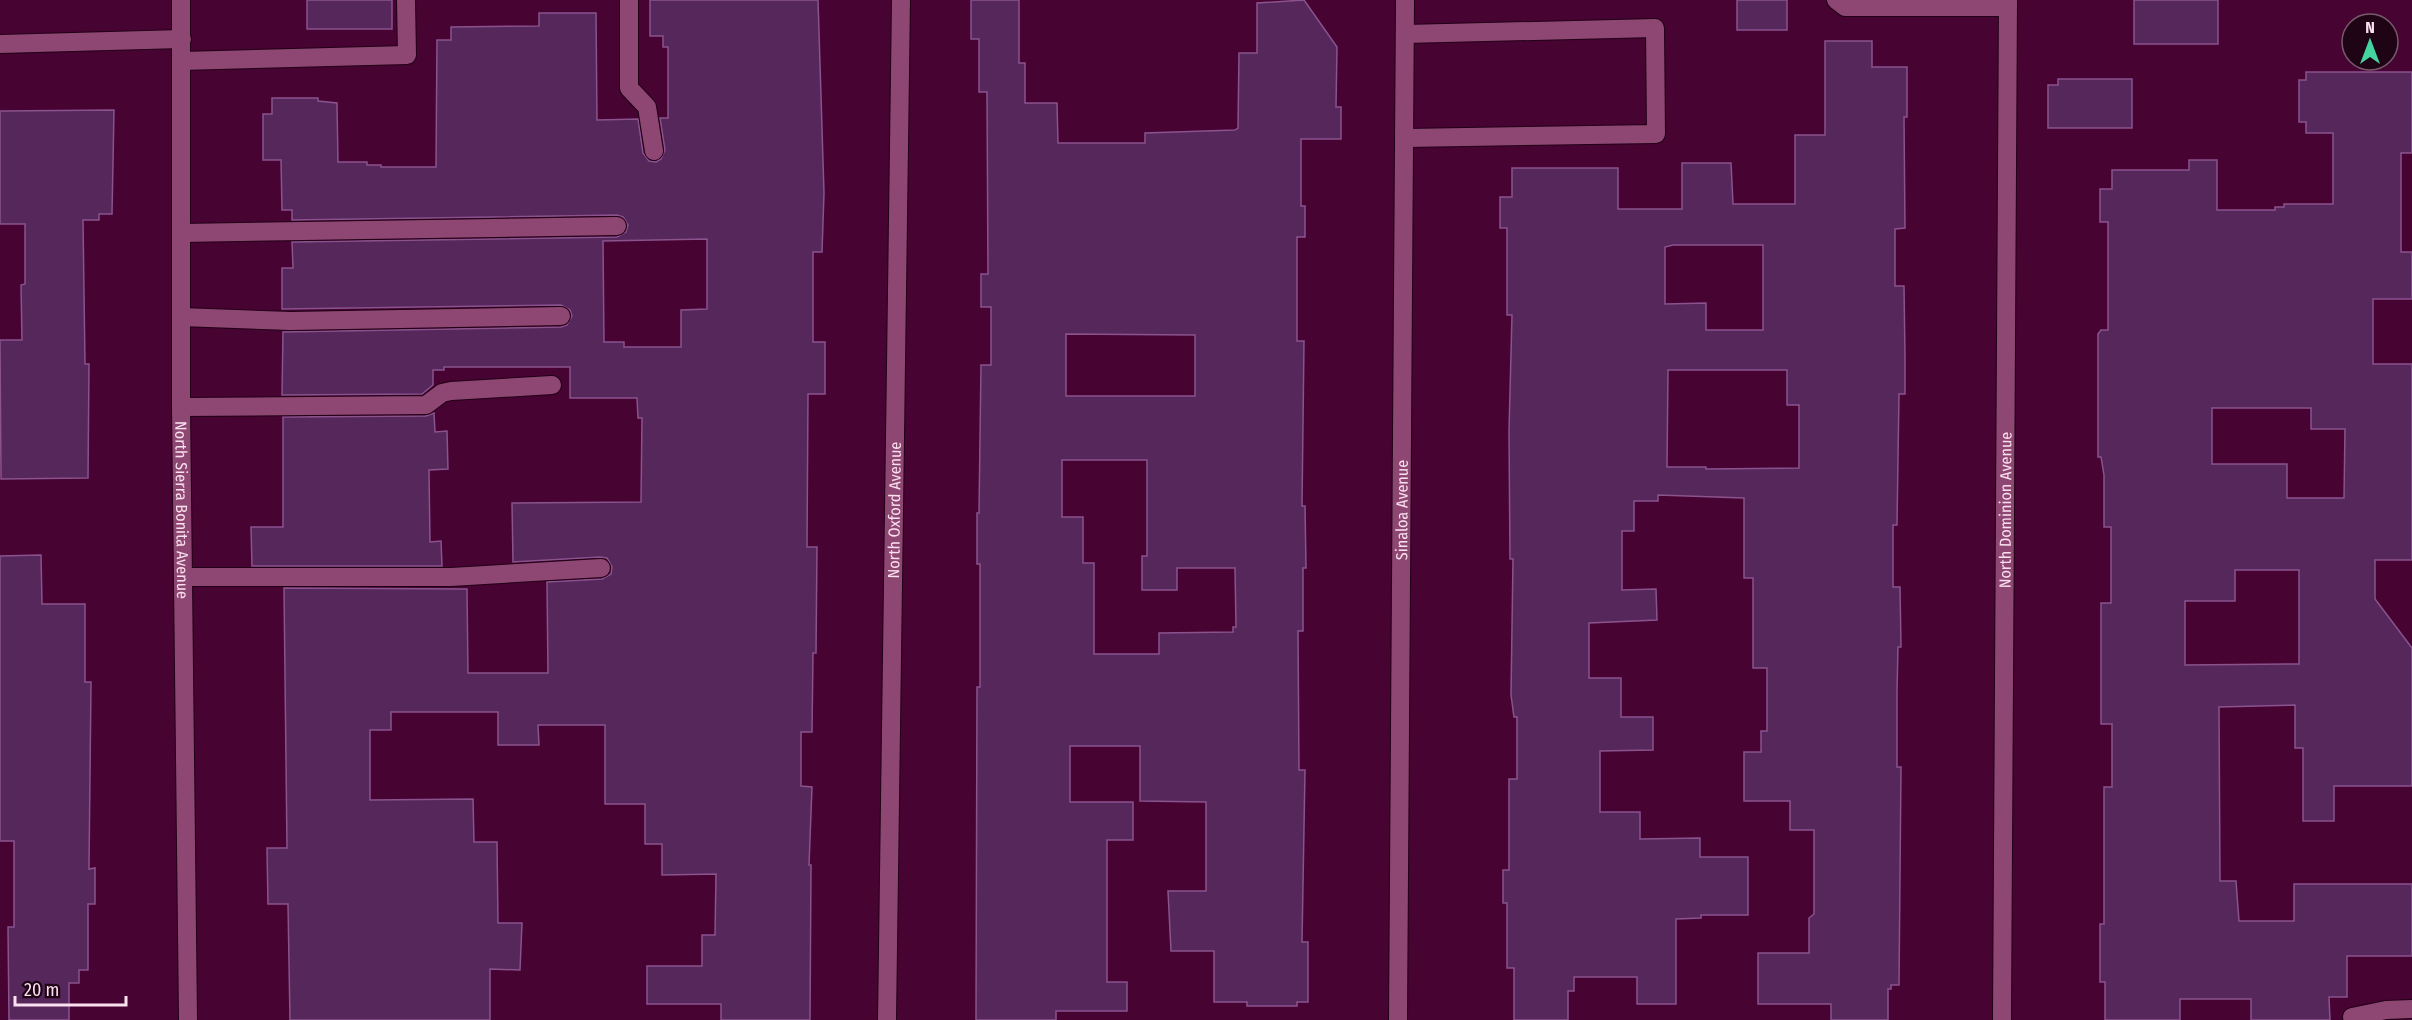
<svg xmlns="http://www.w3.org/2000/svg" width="2412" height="1020" font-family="'Fira Sans Condensed',sans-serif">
  <rect width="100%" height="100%" fill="#470332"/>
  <g fill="#56275a" stroke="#8a538e" stroke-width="1.5" fill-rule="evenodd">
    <rect x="307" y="0" width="85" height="29"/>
    <path d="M650 0H818L824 193 822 252H813V342H825V394H808L807 547H817L816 653H813L812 732H801V786L812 787 809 865H811L810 1020H721V1004H647V966H702V935H715L716 874 662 875V844H645V804H605V725H538L539 745H498V712H391V730H370V800L473 799 474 842H497L498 923H522L520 970 490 969V1020H290L288 904H268L267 848H287L284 588 467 589 468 673H548L547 582 602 579 611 574 612 567 607 558 600 557 513 562 512 503 641 502 642 418H638L637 398H570V367H444V370H433V385L422 394 282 395 283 332 561 327 567 325 572 316 570 310 561 305 282 309V268H293L292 242 617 237 626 232 628 225 623 217 617 215 292 220V210H282L281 160H263V114H272V98H318V101L337 103 338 162H367V165H381V167H436L437 40H451V27L539 26V13H596L597 120 638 119 643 153 649 161 656 162 661 159 665 150 660 118H668V47H663V36H650ZM707 239V309L681 310V347H624V342H604L603 241Z"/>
    <path d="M971 0H1019V63H1025V103H1057L1058 143H1145V133L1235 130 1238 128 1239 53H1257V3L1304 0 1337 47 1336 107H1341V139H1301V206H1305V237H1297V341H1304L1302 506H1305L1306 568H1303V631H1298L1299 770H1305L1302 942H1308V1002H1297V1006H1247V1002H1214V951H1171L1168 891H1206V802L1140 801V746H1070V802H1133V840H1107V982H1127V1011H1056V1020H976L977 687H980V564H977V513H979L981 365H991V307H981V274H988L987 92H979V39H971ZM1066 334 1195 335V396H1066ZM1062 460H1147V556H1142V590H1177V568H1235L1236 627H1233V632L1159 633V654H1094V563H1083V517H1062Z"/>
    <rect x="1737" y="0" width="50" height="30"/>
    <rect x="2134" y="0" width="84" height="44"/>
    <path d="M1825 41H1872V67H1907V117H1904L1905 228 1895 229V286H1904L1905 357V394H1899L1897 525H1893V587H1900L1901 647H1898L1897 692V767H1901L1899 985H1891V989H1888V1020H1831V1004H1758V953H1809V918L1814 914V830H1790V801H1744V752H1761V731H1767V668H1753V578H1744V498L1658 495V501H1634V531H1622V590L1656 589 1657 620 1589 623V678H1621V717H1653V750L1600 751V812H1640V839L1700 838V857H1748V915H1701V918L1676 919V1004H1637V977H1574V991H1568V1020H1514V968H1507V903H1503V870H1509V779H1517V717H1514L1511 695 1513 559H1510L1509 431 1512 315H1507V228H1500V197H1512V168H1618V209H1682V163H1731L1733 204H1795V135H1825ZM1673 245H1763V330H1706V303L1665 304V247ZM1668 370H1787V405H1799V468L1706 469V467H1667Z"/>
    <path d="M2306 72H2412V153H2401V252H2412V299H2373V364H2412V560H2375V599L2412 648V786H2334V821H2303V748H2295V705L2219 707 2220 881H2236L2239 921H2294V884H2412V956H2347V997H2329L2330 1020H2251V999H2180V1020H2105V982H2100V924H2104V787H2112V724H2101V603H2111V527H2104V475L2101 457H2098V334L2101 330H2108V222H2100V189H2112V170H2189V160H2217V210H2275V207H2284V204H2333V133H2306V122H2299V80H2306ZM2212 408H2311V429H2345L2344 498H2287V464H2212ZM2235 570H2299V664L2185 665V601H2235Z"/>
    <polygon points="2058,79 2132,79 2132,128 2048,128 2048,85 2058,85"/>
    <polygon points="114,110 112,214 99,214 99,220 83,220 85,364 89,364 88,478 1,479 0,340 22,340 21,285 25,284 25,224 0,224 0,111"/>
    <polygon points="434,413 435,432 447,431 448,469 429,470 430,542 441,541 442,566 252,566 251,527 283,527 283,417 426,416"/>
    <polygon points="41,555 42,604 85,604 85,682 91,682 89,869 95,868 95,904 88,904 88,970 79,970 79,983 69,983 69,1020 9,1020 8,927 14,927 14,841 0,841 0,556"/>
  </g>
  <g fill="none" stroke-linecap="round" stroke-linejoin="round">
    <g stroke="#210116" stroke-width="20">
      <g id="lane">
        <polyline points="629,0 629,88 647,107 654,151"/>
        <polyline points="1836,0 1845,7 2008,7"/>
        <polyline points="1405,34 1655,28 1656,134 1406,138"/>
        <polyline points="0,44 182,39"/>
        <polyline points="181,61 407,55 406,0"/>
        <polyline points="181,233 617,226"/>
        <polyline points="181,317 291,321 561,316"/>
        <polyline points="181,407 426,405 442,393 451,391 552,385"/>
        <polyline points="183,577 451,577 601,568"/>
        <polyline points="2352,1017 2386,1010 2412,1009"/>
      </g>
    </g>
    <g stroke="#210116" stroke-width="20">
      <g id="street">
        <path id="s1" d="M181 0V407L188 1020"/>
        <path id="s2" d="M887 1020 901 0"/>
        <path id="s3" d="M1398 1020 1405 0"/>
        <path id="s4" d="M2002 1020 2008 0"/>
      </g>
    </g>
    <use href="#lane" stroke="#8e4772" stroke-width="18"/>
    <use href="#street" stroke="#8e4772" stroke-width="18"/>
  </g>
  <g text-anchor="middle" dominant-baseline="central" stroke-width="5" stroke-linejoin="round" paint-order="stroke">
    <g font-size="16" fill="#fae0ee" stroke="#1e0414">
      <text stroke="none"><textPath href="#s1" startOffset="510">North Sierra Bonita Avenue</textPath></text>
      <text stroke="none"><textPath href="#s2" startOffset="510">North Oxford Avenue</textPath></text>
      <text stroke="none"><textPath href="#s3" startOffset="510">Sinaloa Avenue</textPath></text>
      <text stroke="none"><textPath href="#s4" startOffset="510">North Dominion Avenue</textPath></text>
    </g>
  </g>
  <g transform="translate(2370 42)"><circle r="28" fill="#1e0414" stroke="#765c6b" stroke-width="1.5"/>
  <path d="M0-4.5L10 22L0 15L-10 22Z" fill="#43d4a0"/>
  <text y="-9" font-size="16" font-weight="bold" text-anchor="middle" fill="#fae0ee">N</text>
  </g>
  <path d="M15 996v9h111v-9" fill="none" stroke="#fae0ee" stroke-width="3"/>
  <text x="24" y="996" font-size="18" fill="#fae0ee" stroke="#1e0414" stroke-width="4.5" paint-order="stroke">20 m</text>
</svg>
